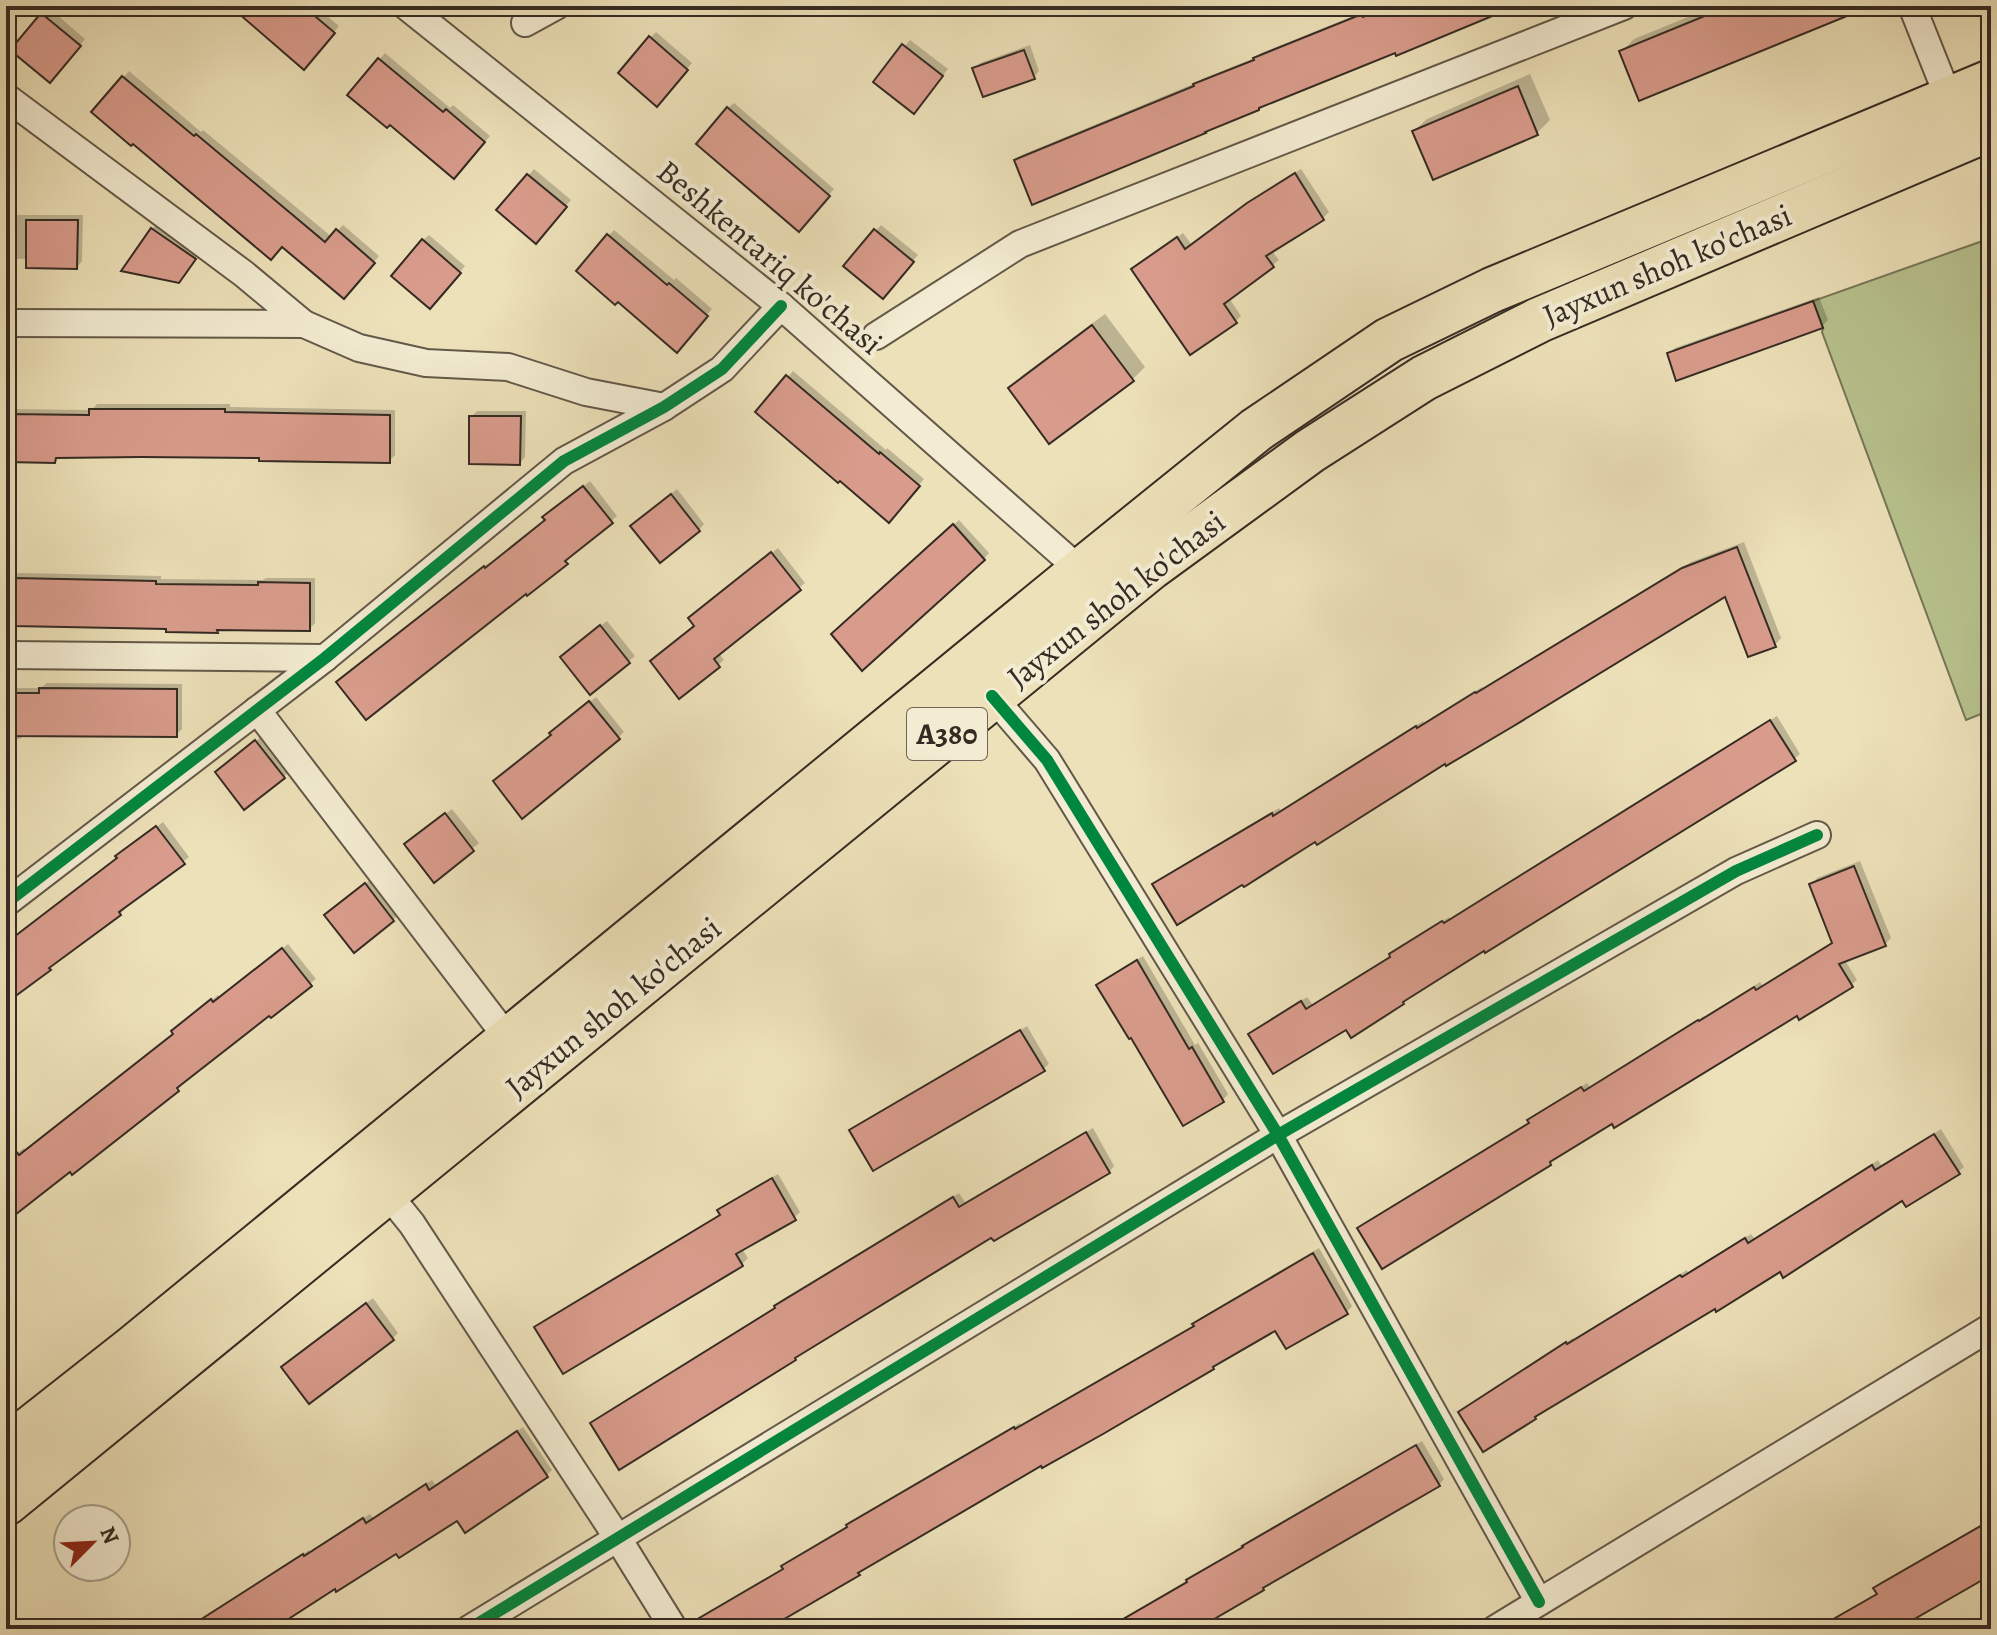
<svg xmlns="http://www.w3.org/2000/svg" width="1997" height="1635" font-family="Alegreya,serif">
  <rect width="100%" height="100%" fill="#ede1b9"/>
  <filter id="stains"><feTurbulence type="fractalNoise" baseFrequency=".0025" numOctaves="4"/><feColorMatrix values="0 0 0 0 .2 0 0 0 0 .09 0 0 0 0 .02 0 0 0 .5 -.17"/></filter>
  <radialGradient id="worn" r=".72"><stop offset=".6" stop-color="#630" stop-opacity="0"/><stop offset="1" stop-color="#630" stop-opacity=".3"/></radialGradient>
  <polygon fill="#b8c38f" stroke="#767759" stroke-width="2" points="1991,238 1991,710 1966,720 1822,332 1823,328 1813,301"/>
  <g fill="#0003">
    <polygon points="225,6 315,6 339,26 310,61 237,9 233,13"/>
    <polygon points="1386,6 1506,6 1503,9 1396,50 1017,161 1022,155 1198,82 1202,79 1257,57 1261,53 1368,10 1369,13"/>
    <polygon points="1715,6 1854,6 1621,52 1634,39"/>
    <polygon points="49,8 85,39 56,75 13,49"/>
    <polygon points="656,32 692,63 663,98 650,38"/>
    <polygon points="910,40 948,69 919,105 876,82"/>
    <polygon points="1030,45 1039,71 1034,77 975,69 980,63"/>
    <polygon points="385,53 450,108 453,105 490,136 460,171 350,94"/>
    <polygon points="129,71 201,132 203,130 332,237 343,225 379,256 350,291 133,141 94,112"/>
    <polygon points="1530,74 1550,120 1537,133 1434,178 1414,131 1427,119"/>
    <polygon points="734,103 834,189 804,224 728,108"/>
    <polygon points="534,169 571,200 541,235 499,210"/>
    <polygon points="1301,169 1329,212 1323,218 1272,251 1279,260 1229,298 1241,316 1236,321 1139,264 1183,233 1192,245 1255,198"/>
    <polygon points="6,215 83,215 82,261 77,267 28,259 6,259"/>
    <polygon points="158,223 200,253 179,281 152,229"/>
    <polygon points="881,225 918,255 888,291 846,265"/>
    <polygon points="614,230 674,280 676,278 712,309 682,345 608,236"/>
    <polygon points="429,235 465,266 436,301 423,240"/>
    <polygon points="1819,297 1828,320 1822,326 1669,354 1675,348"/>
    <polygon points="1105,314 1145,367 1132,380 1010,388 1023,375"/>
    <polygon points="793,371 886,450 887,448 924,479 894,514 788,377"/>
    <polygon points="97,404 230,404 230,407 395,410 395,455 389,461 261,456 60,455 55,461 6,460 6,409 92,410"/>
    <polygon points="477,411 526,411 525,457 520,463 471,417"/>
    <polygon points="590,481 617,516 570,554 572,556 566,562 528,593 345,676 490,562 492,564 547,520 551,512"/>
    <polygon points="677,489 704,524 699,530 638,520"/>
    <polygon points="959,520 989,553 984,559 833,634"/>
    <polygon points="1744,542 1781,638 1775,645 1726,594 1316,840 1155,885 1161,878 1279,808 1281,811 1423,721 1424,723 1482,687 1483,688 1691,562"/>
    <polygon points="778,548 805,583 719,653 724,660 680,696 696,625 696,612"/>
    <polygon points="22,573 161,576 161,579 263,580 266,578 315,578 315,623 309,629 219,628 217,631 106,625 6,624 6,574"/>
    <polygon points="607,621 635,656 590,692 568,651"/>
    <polygon points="47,683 182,684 182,729 176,735 26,734 20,739 6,739 6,688 41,688"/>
    <polygon points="596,697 624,732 618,738 553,734 558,727"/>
    <polygon points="1777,716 1800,754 1794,759 1485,948 1409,997 1403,1003 1346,1027 1250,1034 1256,1029 1307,997 1313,1005 1392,956 1391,954 1397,949 1449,917 1450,919"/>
    <polygon points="262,736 289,771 284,777 223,767"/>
    <polygon points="452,809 479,843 434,880 413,839"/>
    <polygon points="163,822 189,857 124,906 126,908 120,914 6,1000 6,943"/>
    <polygon points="1860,861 1891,938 1885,944 1845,960 1857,980 1851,985 1797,1013 1613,1121 1556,1157 1550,1163 1360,1228 1366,1222 1530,1121 1536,1115 1587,1083 1590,1087 1704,1016 1705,1017 1760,982 1763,986 1834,942 1811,884 1817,878"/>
    <polygon points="371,879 399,914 393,920 333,910"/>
    <polygon points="288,944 316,979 182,1081 183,1084 178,1089 6,1162 24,1148 26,1151 175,1033 179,1026 218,995 220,998"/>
    <polygon points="1143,956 1195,1045 1198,1043 1228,1094 1223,1100 1099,985 1104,979"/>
    <polygon points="1027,1026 1049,1064 1043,1069 852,1130 858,1125"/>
    <polygon points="1093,1128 1114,1166 1109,1172 992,1235 593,1423 599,1418 775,1307 782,1300 959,1193 965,1202"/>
    <polygon points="1941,1129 1964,1167 1958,1172 1903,1199 1715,1306 1541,1412 1535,1417 1460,1412 1466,1406 1573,1338 1574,1340 1687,1270 1688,1273 1751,1234 1755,1239 1878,1160 1882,1166"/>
    <polygon points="778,1174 800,1212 794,1218 742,1249 748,1258 742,1264 564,1372 542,1322 722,1214 720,1211 725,1205"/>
    <polygon points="1319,1248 1352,1306 1347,1312 1276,1328 1219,1362 1213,1367 1042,1464 864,1568 858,1574 783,1617 784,1619 779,1625 772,1629 711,1629 704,1617 710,1612 785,1568 784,1566 790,1561 849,1526 854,1520 1020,1423 1021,1425 1195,1325 1200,1318"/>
    <polygon points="373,1298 398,1333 393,1338 289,1362"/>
    <polygon points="523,1427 552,1470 546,1476 458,1518 396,1551 335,1587 270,1629 187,1629 309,1550 310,1552 370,1514 373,1518 432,1480 436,1486"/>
    <polygon points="1422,1441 1444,1479 1439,1485 1269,1583 1263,1588 1196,1629 1104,1629 1188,1580 1194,1575 1244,1546 1250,1540"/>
    <polygon points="1991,1519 1991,1572 1893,1629 1816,1629 1878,1593 1875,1588 1881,1582"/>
  </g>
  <g fill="#d99c8c" stroke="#352b23" stroke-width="2">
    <polygon points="230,6 303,6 335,33 304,70"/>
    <polygon points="1391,6 1514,7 1396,56 1395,53 1259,108 1259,110 1205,132 1206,133 1032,205 1014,160 1194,86 1193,84 1254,60 1253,58 1362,14 1363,17"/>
    <polygon points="1729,6 1869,6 1869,7 1639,101 1619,51"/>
    <polygon points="41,13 81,46 50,83 10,50"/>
    <polygon points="649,36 688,70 657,107 618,73"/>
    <polygon points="902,44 943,76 914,114 873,82"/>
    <polygon points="1024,50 1035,79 983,97 972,68"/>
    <polygon points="378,58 443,112 446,109 485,142 454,179 390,125 387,128 347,95"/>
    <polygon points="122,76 194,136 196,134 325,242 336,229 375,263 344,299 282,247 271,260 133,144 131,146 91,112"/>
    <polygon points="1518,86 1538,135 1433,180 1412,131"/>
    <polygon points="727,107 830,196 799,232 696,144"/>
    <polygon points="1295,173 1324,220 1266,256 1274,267 1224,304 1237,323 1190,355 1131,269 1177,237 1185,249 1247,203"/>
    <polygon points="527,174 567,207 536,244 496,210"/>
    <polygon points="26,220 78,220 77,269 26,268"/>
    <polygon points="151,228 196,259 179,283 121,271"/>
    <polygon points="874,229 914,262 883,299 843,266"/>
    <polygon points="607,234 667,285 669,283 708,316 677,353 618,302 615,305 576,271"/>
    <polygon points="422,239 461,273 430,309 391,276"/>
    <polygon points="1813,301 1823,328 1676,381 1667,353"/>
    <polygon points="1092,325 1134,381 1049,444 1008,388"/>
    <polygon points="786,375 879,454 880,452 920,486 889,523 840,481 838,483 755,412"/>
    <polygon points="89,409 225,409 225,412 390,415 390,463 259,461 259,458 141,457 56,458 55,463 6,462 6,414 89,415"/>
    <polygon points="469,416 521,416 520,465 469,464"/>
    <polygon points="583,486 613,523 565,561 568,564 527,596 526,594 366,720 336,682 484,566 485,568 545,520 542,517"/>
    <polygon points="671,494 700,531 660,563 630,526"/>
    <polygon points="953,524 985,560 862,671 831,634"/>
    <polygon points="1737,547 1776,647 1748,657 1725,597 1512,727 1446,766 1445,764 1317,845 1315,842 1244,887 1242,885 1177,925 1152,884 1272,813 1273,816 1416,726 1417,728 1475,692 1476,693 1682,568"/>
    <polygon points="771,552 801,590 714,659 720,667 679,699 650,661 694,626 688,618"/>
    <polygon points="14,578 156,581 156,584 258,585 258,582 310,583 310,631 217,630 218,633 166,632 166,629 14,626"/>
    <polygon points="600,625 630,663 590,695 560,657"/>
    <polygon points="39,688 177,689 177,737 6,736 6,693 39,693"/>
    <polygon points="589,701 620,739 522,819 493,781 551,735 549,733"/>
    <polygon points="1770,720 1796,761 1485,953 1484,951 1403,1002 1404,1004 1351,1038 1346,1030 1273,1074 1248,1034 1301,1001 1306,1009 1390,957 1389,954 1442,921 1444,923"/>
    <polygon points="255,740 285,778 244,810 215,772"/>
    <polygon points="445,813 474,851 434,883 404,844"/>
    <polygon points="156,826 185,864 119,912 121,915 49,968 51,970 6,1003 6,943 117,858 115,856"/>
    <polygon points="1854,866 1886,946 1839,964 1853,987 1799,1020 1797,1016 1614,1128 1612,1124 1550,1162 1551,1165 1382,1269 1357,1228 1529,1123 1527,1120 1581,1087 1584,1091 1698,1020 1699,1021 1754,987 1756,990 1832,943 1809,884"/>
    <polygon points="365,883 394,921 354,953 324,915"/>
    <polygon points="282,948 312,986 271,1018 269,1016 177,1088 179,1091 72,1175 70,1172 6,1222 6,1138 19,1155 173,1034 171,1031 211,999 213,1002"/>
    <polygon points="1137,960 1189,1049 1192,1047 1224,1102 1183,1126 1131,1038 1129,1039 1096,985"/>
    <polygon points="1020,1030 1045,1071 873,1171 849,1130"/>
    <polygon points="1086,1132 1110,1173 994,1241 991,1238 795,1358 796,1360 619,1470 590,1423 775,1308 774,1306 953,1197 959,1207"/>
    <polygon points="1934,1134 1960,1174 1906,1207 1902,1201 1783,1278 1780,1272 1716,1312 1715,1309 1535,1417 1536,1419 1483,1452 1458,1412 1566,1342 1567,1344 1680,1275 1682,1277 1745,1238 1748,1243 1872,1165 1875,1170"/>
    <polygon points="772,1178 796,1220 736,1254 743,1266 563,1374 534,1327 720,1215 717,1210"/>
    <polygon points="1313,1253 1348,1314 1286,1349 1275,1331 1213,1367 1214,1369 1103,1434 1042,1468 1041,1466 858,1573 860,1575 767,1629 690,1629 689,1624 783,1569 781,1566 847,1527 846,1525 1014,1427 1015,1429 1194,1326 1192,1324"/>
    <polygon points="366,1303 394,1340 309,1404 281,1367"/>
    <polygon points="517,1431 548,1477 465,1533 457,1521 399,1558 396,1554 336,1592 335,1589 273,1629 186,1629 303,1554 304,1556 363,1518 366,1523 426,1484 429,1490"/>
    <polygon points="1416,1445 1440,1486 1263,1588 1264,1590 1197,1629 1106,1629 1187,1582 1186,1580 1243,1547 1242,1546"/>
    <polygon points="1991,1520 1991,1575 1897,1629 1816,1629 1877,1594 1873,1588"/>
  </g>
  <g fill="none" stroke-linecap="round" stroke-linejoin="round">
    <g stroke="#635848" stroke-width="30">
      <g id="minor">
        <polyline points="406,6 781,306 1081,571"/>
        <polyline points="1912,6 1949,99"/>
        <polyline points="525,23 556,6"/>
        <polyline points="6,97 244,274 304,324"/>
        <polyline points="6,323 304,324 359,348 426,363 508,367 586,392 664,407"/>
        <polyline points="876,336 1020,244 1624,6"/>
        <polyline points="6,655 325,658"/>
        <polyline points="992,696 1047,760 1278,1135 1539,1602"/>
        <polyline points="257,710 509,1040"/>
        <polyline points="6,903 325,658 564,461 664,407 722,369 781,306"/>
        <polyline points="387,1193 412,1224 617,1537 674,1629"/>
        <polyline points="469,1629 1278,1135 1736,871 1817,835"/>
        <polyline points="1495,1629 1991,1327"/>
      </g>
    </g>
    <g stroke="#352b23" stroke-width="48">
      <g id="trunk">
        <polyline points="6,1448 133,1348 1081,571 1256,430 1389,340 1492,290 1991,82"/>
        <polyline points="6,1503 1151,567 1310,451 1424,378 1539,320 1991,128"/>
      </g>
    </g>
    <use href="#minor" stroke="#f3ecd2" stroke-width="26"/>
    <use href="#trunk" stroke="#ede1b9" stroke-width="44"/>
    <g stroke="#f3ecd2" stroke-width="17">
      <g id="cycleway">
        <polyline points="992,696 1047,760 1278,1135 1539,1602"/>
        <polyline points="6,903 325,658 564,461 664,407 722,369 781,306"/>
        <polyline points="469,1629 1278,1135 1736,871 1817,835"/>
      </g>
    </g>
    <use href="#cycleway" stroke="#00873e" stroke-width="12"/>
  </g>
  <g text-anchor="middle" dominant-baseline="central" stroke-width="8" stroke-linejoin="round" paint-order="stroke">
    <rect fill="#f3ecd2" stroke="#6e6558" stroke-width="2" x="907" y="708" width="80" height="52" rx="6"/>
    <g font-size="30" font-weight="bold" fill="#352b23">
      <text x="947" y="734">A380</text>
    </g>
    <g font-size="32" fill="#352b23" stroke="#f3ecd2">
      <text transform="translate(770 257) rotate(40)">Beshkentariq ko'chasi</text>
      <text transform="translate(1667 265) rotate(-23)">Jayxun shoh ko'chasi</text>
      <text transform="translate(1116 599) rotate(-38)">Jayxun shoh ko'chasi</text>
      <text transform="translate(613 1007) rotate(-39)">Jayxun shoh ko'chasi</text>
    </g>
  </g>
  <rect width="1997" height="1635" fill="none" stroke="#ede1b9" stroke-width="32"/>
  <rect x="8" y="8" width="1981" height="1619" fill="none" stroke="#352b23" stroke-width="4"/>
  <rect x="16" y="16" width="1965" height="1603" fill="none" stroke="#352b23" stroke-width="2"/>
  <g transform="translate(92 1543) rotate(66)"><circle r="38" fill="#f3ecd2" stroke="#a79f8c" stroke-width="2"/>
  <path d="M0-6L14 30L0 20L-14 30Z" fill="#8f2418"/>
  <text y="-12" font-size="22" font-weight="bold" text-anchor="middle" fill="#352b23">N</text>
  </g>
  <rect width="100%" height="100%" filter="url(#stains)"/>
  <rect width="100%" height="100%" fill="url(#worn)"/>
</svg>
